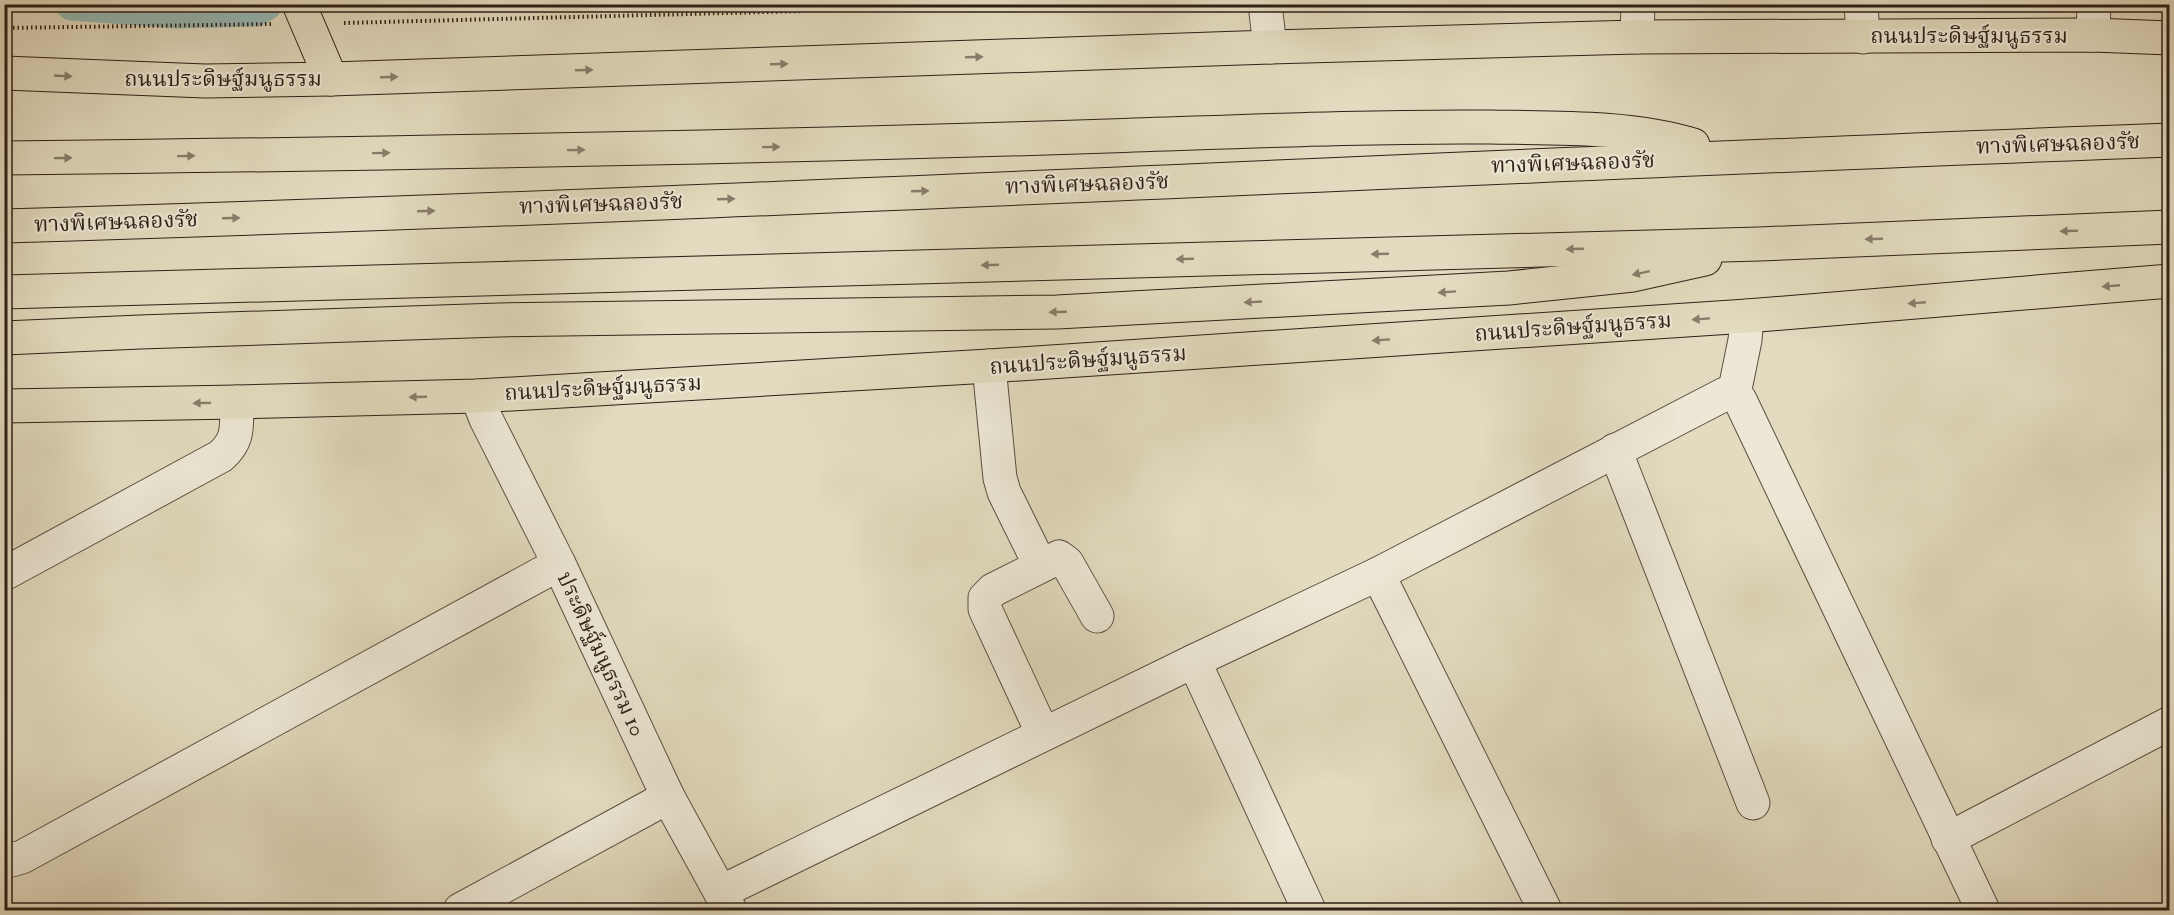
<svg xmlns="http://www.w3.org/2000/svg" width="2174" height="915" font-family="'IM FELL Double Pica','Noto Serif Thai',serif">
  <rect width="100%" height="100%" fill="#e2dbbf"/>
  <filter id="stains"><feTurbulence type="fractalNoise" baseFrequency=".00333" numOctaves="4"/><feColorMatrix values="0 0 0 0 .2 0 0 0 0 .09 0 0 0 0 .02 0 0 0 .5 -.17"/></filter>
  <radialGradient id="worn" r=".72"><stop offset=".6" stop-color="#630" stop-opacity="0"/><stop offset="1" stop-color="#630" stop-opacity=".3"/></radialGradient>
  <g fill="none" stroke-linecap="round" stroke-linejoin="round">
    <polyline stroke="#95bab7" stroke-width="33" points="72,4 178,12 256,10 266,4"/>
    <g stroke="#5c4e41" stroke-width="35">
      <g id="minor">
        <polyline points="1265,4 1270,47"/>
        <polyline points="1861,4 1863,37"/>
        <polyline points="2093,35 2094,4"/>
        <polyline points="1637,37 1638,4"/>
        <polyline points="989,366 1000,478 1004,492 1040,565"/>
        <polyline points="1734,394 1745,340 1747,316"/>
        <polyline points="477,396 486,419 559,564 668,797 730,910"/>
        <polyline points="1615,450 1753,803"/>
        <path d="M4 574 221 456C240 439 236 426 237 402"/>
        <polyline points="1378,574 1545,910"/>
        <polyline points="1194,661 1309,910"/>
        <polyline points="1043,734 985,609 985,598 993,590 1059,557 1067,563 1097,616"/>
        <polyline points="1948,839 2170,723"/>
        <polyline points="4,862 22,857 559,564"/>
        <polyline points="721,892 1194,661 1378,574 1725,394 1734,394 1740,400 1983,910"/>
        <polyline points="460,910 668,797"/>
      </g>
    </g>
    <g stroke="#2f1f17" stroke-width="35">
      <g id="major">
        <polyline points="299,4 331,79"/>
        <polyline points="4,73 205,81 331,79 1270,47 1637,37 2093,35 2170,38"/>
        <polyline points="4,406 237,402 477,396 989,366 1747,316 2170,281"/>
      </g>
    </g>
    <g stroke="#2f1f17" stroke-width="35">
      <g id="highway">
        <path d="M4 158C373 154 741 148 1108 136 1236 132 1363 126 1490 127 1554 128 1632 126 1693 145"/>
        <path d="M4 226C726 205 1448 167 2170 140"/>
        <polyline points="4,292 1759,244 2170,227"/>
        <polyline points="4,338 140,332 499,320 1057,312 1509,288 1633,275 1705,259"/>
      </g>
    </g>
    <g stroke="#2f1f17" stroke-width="4" stroke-dasharray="1.5 3" stroke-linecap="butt">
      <polyline points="344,23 1072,4"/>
      <polyline points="4,28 273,24"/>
    </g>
    <use href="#minor" stroke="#ece8d5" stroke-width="33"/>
    <use href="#major" stroke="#e2dbbf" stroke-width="33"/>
    <use href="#highway" stroke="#e2dbbf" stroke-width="33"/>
  </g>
  <defs><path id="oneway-solid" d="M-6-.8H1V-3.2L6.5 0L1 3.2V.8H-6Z" transform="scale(1.5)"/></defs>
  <g fill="#887d6b">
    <use href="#oneway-solid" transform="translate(974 57) rotate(-2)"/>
    <use href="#oneway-solid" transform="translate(779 64) rotate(-2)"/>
    <use href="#oneway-solid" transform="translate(584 70) rotate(-2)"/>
    <use href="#oneway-solid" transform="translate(63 76) rotate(3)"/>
    <use href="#oneway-solid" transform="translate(389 77) rotate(-2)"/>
    <use href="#oneway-solid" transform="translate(771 147) rotate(-1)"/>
    <use href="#oneway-solid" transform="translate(576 150) rotate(-1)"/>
    <use href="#oneway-solid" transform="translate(381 153) rotate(-1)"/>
    <use href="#oneway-solid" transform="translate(186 156) rotate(-1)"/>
    <use href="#oneway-solid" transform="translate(63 158) rotate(-1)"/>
    <use href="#oneway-solid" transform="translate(920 191) rotate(-2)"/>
    <use href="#oneway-solid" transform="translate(726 199) rotate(-2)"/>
    <use href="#oneway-solid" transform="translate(426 211) rotate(-2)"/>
    <use href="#oneway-solid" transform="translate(231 218) rotate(-2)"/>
    <use href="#oneway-solid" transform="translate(2069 231) rotate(178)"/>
    <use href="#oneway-solid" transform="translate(1874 239) rotate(178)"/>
    <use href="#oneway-solid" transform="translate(1575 249) rotate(178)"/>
    <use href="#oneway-solid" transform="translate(1380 254) rotate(178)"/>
    <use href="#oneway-solid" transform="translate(1185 259) rotate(178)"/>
    <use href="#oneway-solid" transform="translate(990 265) rotate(178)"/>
    <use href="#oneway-solid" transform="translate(1641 273) rotate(168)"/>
    <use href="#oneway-solid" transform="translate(2111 286) rotate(175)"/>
    <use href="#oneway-solid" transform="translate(1447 292) rotate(176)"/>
    <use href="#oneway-solid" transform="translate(1253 302) rotate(177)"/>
    <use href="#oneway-solid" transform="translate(1917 303) rotate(175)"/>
    <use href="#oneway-solid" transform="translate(1058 312) rotate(178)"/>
    <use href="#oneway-solid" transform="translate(1701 319) rotate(176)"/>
    <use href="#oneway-solid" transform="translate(1381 340) rotate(176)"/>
    <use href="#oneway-solid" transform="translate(418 397) rotate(178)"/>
    <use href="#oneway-solid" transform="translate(202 403) rotate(179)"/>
  </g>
  <g text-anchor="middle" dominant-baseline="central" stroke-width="4.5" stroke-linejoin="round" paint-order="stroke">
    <g font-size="22" fill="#2f1f17" stroke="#ece8d5">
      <text x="1969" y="36">ถนนประดิษฐ์มนูธรรม</text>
      <text x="223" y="79">ถนนประดิษฐ์มนูธรรม</text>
      <text transform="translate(2058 144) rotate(-2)">ทางพิเศษฉลองรัช</text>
      <text transform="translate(1573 163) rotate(-2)">ทางพิเศษฉลองรัช</text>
      <text transform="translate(1087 184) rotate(-2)">ทางพิเศษฉลองรัช</text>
      <text transform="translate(601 204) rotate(-2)">ทางพิเศษฉลองรัช</text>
      <text transform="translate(116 222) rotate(-2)">ทางพิเศษฉลองรัช</text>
      <text transform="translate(1573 327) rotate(-4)">ถนนประดิษฐ์มนูธรรม</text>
      <text transform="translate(1088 360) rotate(-4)">ถนนประดิษฐ์มนูธรรม</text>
      <text transform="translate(603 388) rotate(-3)">ถนนประดิษฐ์มนูธรรม</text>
      <text transform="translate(601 654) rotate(65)">ประดิษฐ์มนูธรรม 10</text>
    </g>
  </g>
  <rect width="2174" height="915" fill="none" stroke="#e2dbbf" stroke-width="24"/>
  <rect x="6" y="6" width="2162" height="903" fill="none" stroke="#2f1f17" stroke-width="3"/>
  <rect x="12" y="12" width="2150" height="891" fill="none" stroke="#2f1f17" stroke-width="1.5"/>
  <rect width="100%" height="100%" filter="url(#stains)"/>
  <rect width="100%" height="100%" fill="url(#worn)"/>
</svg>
